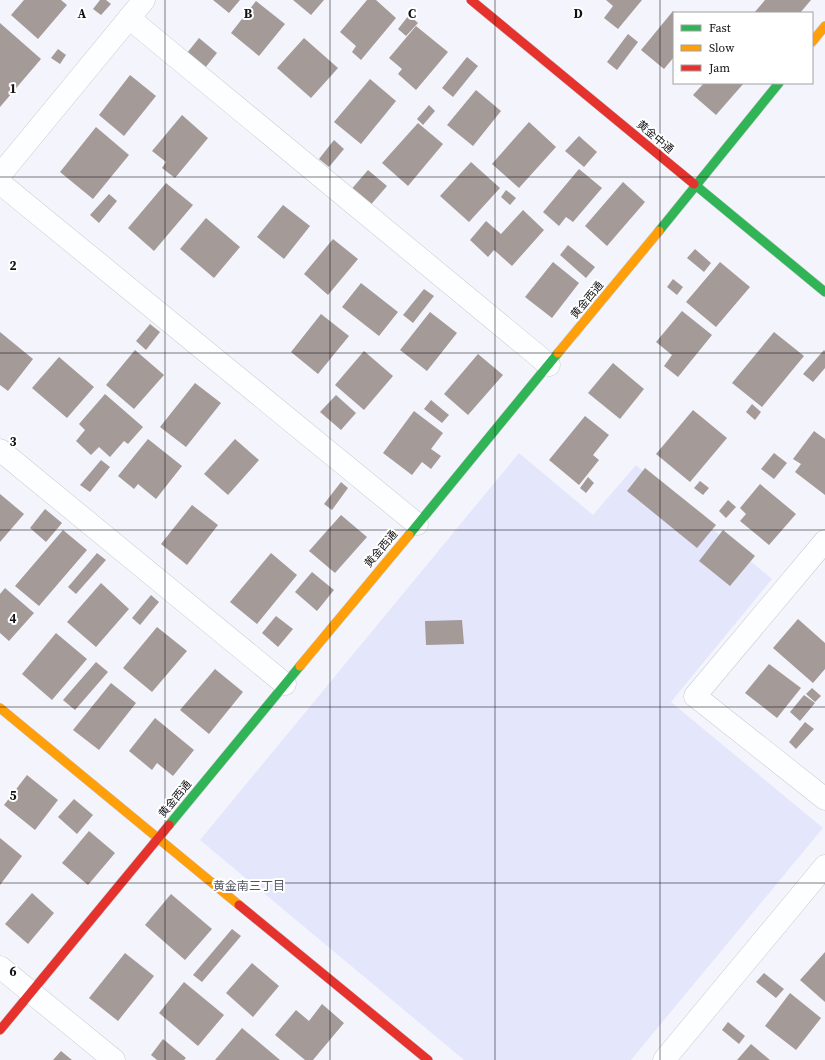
<svg xmlns="http://www.w3.org/2000/svg" width="825" height="1060" font-family="'Source Serif 4','Noto Sans JP',serif">
  <rect width="100%" height="100%" fill="#f4f5fc"/>
  <polygon fill="#e4e7fc" points="519,453 593,515 636,465 772,579 671,702 823,828 631,1060 464,1060 200,840"/>
  <g fill="#a49a98">
    <polygon points="24,0 61,0 67,5 38,39 11,15"/>
    <polygon points="100,0 106,0 111,4 101,15 93,9"/>
    <polygon points="213,0 240,0 229,13"/>
    <polygon points="293,0 324,0 311,15"/>
    <polygon points="367,0 376,0 396,18 361,60 352,52 356,46 340,32"/>
    <polygon points="606,0 642,0 618,29 604,18 613,6"/>
    <polygon points="765,0 811,0 800,13 754,13"/>
    <polygon points="256,1 285,24 259,56 231,33"/>
    <polygon points="673,11 674,12 674,57 664,69 641,50"/>
    <polygon points="409,15 418,23 406,36 398,29"/>
    <polygon points="0,23 41,59 0,107"/>
    <polygon points="416,26 448,52 416,90 398,74 402,69 389,58"/>
    <polygon points="628,34 638,42 617,70 607,62"/>
    <polygon points="199,38 217,53 205,68 187,53"/>
    <polygon points="304,38 338,68 311,98 277,68"/>
    <polygon points="58,49 66,55 60,64 51,58"/>
    <polygon points="467,57 478,66 453,97 442,88"/>
    <polygon points="130,75 156,96 124,136 99,115"/>
    <polygon points="370,79 396,101 361,144 334,122"/>
    <polygon points="704,83 744,83 716,115 693,95"/>
    <polygon points="476,90 501,111 473,146 447,125"/>
    <polygon points="429,105 435,111 423,125 417,119"/>
    <polygon points="182,115 208,138 175,178 162,168 166,162 152,151"/>
    <polygon points="529,122 556,147 519,188 492,164"/>
    <polygon points="418,123 443,144 408,186 382,163"/>
    <polygon points="96,127 129,155 93,199 60,172"/>
    <polygon points="579,136 597,152 584,167 565,151"/>
    <polygon points="334,140 344,149 329,167 319,159"/>
    <polygon points="471,162 500,188 469,222 440,196"/>
    <polygon points="579,169 602,188 573,222 566,217 559,226 543,212"/>
    <polygon points="368,170 387,186 368,208 349,192"/>
    <polygon points="623,182 645,202 607,246 585,226"/>
    <polygon points="166,183 193,205 154,251 128,228"/>
    <polygon points="506,190 516,198 510,205 501,197"/>
    <polygon points="109,194 117,201 99,223 90,215"/>
    <polygon points="283,205 310,226 284,259 257,237"/>
    <polygon points="523,210 544,230 512,266 494,250 488,257 470,240 486,221 501,234"/>
    <polygon points="206,218 240,247 214,278 180,249"/>
    <polygon points="333,239 358,259 328,295 304,274"/>
    <polygon points="568,245 595,267 586,278 560,255"/>
    <polygon points="695,249 711,263 704,272 687,258"/>
    <polygon points="553,262 579,283 552,318 525,297"/>
    <polygon points="720,262 750,287 716,327 686,302"/>
    <polygon points="673,279 683,287 677,295 667,287"/>
    <polygon points="361,283 398,312 379,336 342,307"/>
    <polygon points="424,289 434,296 413,323 403,315"/>
    <polygon points="682,311 712,335 678,377 664,366 672,355 656,342"/>
    <polygon points="430,312 457,333 427,371 400,350"/>
    <polygon points="321,314 349,336 318,374 291,352"/>
    <polygon points="150,324 160,332 146,350 136,341"/>
    <polygon points="0,332 33,359 8,391 0,385"/>
    <polygon points="774,332 804,356 762,407 732,383"/>
    <polygon points="135,350 164,375 134,409 106,385"/>
    <polygon points="824,350 825,351 825,368 813,382 803,374"/>
    <polygon points="364,351 393,376 364,410 335,385"/>
    <polygon points="478,354 503,375 468,415 444,394"/>
    <polygon points="59,357 94,387 67,418 32,388"/>
    <polygon points="613,363 644,389 620,419 588,393"/>
    <polygon points="195,383 221,403 186,447 160,427"/>
    <polygon points="105,394 143,427 128,444 124,441 110,457 99,447 91,455 76,441 85,430 79,424"/>
    <polygon points="336,395 356,413 341,430 320,412"/>
    <polygon points="431,400 449,415 442,423 424,409"/>
    <polygon points="752,404 761,412 755,420 746,412"/>
    <polygon points="693,410 727,438 690,482 656,454"/>
    <polygon points="414,411 443,433 431,449 441,456 431,469 422,462 412,475 383,453"/>
    <polygon points="585,416 609,435 593,455 599,460 579,485 549,460"/>
    <polygon points="814,431 825,439 825,495 795,472 801,464 793,459"/>
    <polygon points="148,439 182,466 156,499 138,484 134,489 118,476"/>
    <polygon points="235,439 259,460 228,495 204,474"/>
    <polygon points="774,453 787,463 774,479 761,469"/>
    <polygon points="101,460 110,467 90,492 80,485"/>
    <polygon points="645,468 716,525 697,548 627,491"/>
    <polygon points="588,477 594,483 586,493 580,488"/>
    <polygon points="700,481 709,488 703,495 694,488"/>
    <polygon points="341,482 348,488 332,510 324,504"/>
    <polygon points="760,484 796,514 769,545 740,521 746,514 740,508"/>
    <polygon points="0,494 24,514 0,542"/>
    <polygon points="728,500 736,507 726,518 719,511"/>
    <polygon points="192,505 218,525 187,565 161,544"/>
    <polygon points="45,509 62,523 46,542 30,528"/>
    <polygon points="341,515 367,537 335,573 309,551"/>
    <polygon points="63,530 87,550 39,606 15,586"/>
    <polygon points="723,530 755,556 730,586 699,561"/>
    <polygon points="97,553 106,560 76,594 68,587"/>
    <polygon points="271,553 297,575 257,624 230,602"/>
    <polygon points="312,572 334,590 317,611 295,592"/>
    <polygon points="101,583 129,609 96,647 67,622"/>
    <polygon points="5,588 34,613 9,641 0,633 0,594"/>
    <polygon points="151,595 159,602 140,625 132,618"/>
    <polygon points="276,616 293,629 278,647 262,633"/>
    <polygon points="798,619 825,643 825,669 813,683 773,648"/>
    <polygon points="462,620 464,644 426,645 425,621"/>
    <polygon points="157,627 187,651 152,692 123,668"/>
    <polygon points="56,633 87,659 52,700 22,674"/>
    <polygon points="96,662 108,672 75,710 63,700"/>
    <polygon points="769,664 801,688 777,718 745,693"/>
    <polygon points="215,669 243,692 209,734 180,710"/>
    <polygon points="111,683 136,703 99,750 73,730"/>
    <polygon points="812,688 821,696 815,702 806,694"/>
    <polygon points="804,695 815,703 800,721 790,712"/>
    <polygon points="155,718 194,750 173,776 157,763 152,770 129,751"/>
    <polygon points="805,722 814,729 796,749 789,742"/>
    <polygon points="27,775 58,800 35,830 4,805"/>
    <polygon points="74,799 93,815 77,834 58,817"/>
    <polygon points="89,831 115,853 88,885 62,863"/>
    <polygon points="0,838 22,856 0,885"/>
    <polygon points="32,893 54,913 28,944 5,924"/>
    <polygon points="171,894 212,929 185,960 145,925"/>
    <polygon points="232,929 241,936 202,982 193,975"/>
    <polygon points="825,952 825,1002 800,980"/>
    <polygon points="125,953 154,976 118,1021 89,998"/>
    <polygon points="252,963 279,986 253,1017 226,993"/>
    <polygon points="764,973 784,989 776,998 756,982"/>
    <polygon points="184,982 224,1015 198,1046 159,1013"/>
    <polygon points="790,993 821,1018 796,1050 765,1026"/>
    <polygon points="322,1004 344,1023 313,1060 305,1060 275,1035 296,1010 309,1021"/>
    <polygon points="728,1022 745,1036 739,1044 722,1030"/>
    <polygon points="242,1028 280,1060 215,1060"/>
    <polygon points="163,1039 186,1058 184,1060 157,1060 151,1055"/>
    <polygon points="751,1044 770,1060 737,1060"/>
    <polygon points="61,1051 72,1060 53,1060"/>
  </g>
  <g fill="none" stroke-linecap="round" stroke-linejoin="round">
    <g stroke="#cacbd0" stroke-width="23">
      <g id="street">
        <polyline points="129,18 549,365"/>
        <polyline points="0,175 144,0"/>
        <polyline points="0,183 417,524"/>
        <polyline points="0,450 285,684"/>
        <polyline points="825,541 695,696 825,799"/>
        <polyline points="0,967 114,1060"/>
        <polyline points="664,1060 825,866"/>
      </g>
    </g>
    <g stroke="#cacbd0" stroke-width="10">
      <g id="fast">
        <polyline points="694,184 825,292"/>
        <polyline points="659,231 779,83"/>
        <polyline points="409,535 558,353"/>
        <polyline points="169,825 300,666"/>
      </g>
    </g>
    <g stroke="#cacbd0" stroke-width="10">
      <g id="slow">
        <polyline points="812,42 825,26"/>
        <polyline points="558,353 659,231"/>
        <polyline points="300,666 409,535"/>
        <polyline points="0,708 239,905"/>
      </g>
    </g>
    <g stroke="#cacbd0" stroke-width="10">
      <g id="jam">
        <polyline points="471,0 694,184"/>
        <polyline points="239,905 428,1060"/>
        <polyline points="0,1030 169,825"/>
      </g>
    </g>
    <use href="#street" stroke="#fdfeff" stroke-width="22"/>
    <use href="#fast" stroke="#30b455" stroke-width="9"/>
    <use href="#slow" stroke="#ff9f0a" stroke-width="9"/>
    <use href="#jam" stroke="#e5322d" stroke-width="9"/>
  </g>
  <path fill="none" stroke="#121216" stroke-width="1" stroke-opacity="0.55" d="M165 0V1060M330 0V1060M495 0V1060M660 0V1060M0 177H825M0 353H825M0 530H825M0 707H825M0 883H825"/>
  <g text-anchor="middle" dominant-baseline="central" stroke-width="4" stroke-linejoin="round" paint-order="stroke">
    <g font-size="11" fill="#121216" stroke="#fff">
      <text transform="translate(655 137) rotate(40)">黄金中通</text>
      <text transform="translate(587 300) rotate(-51)">黄金西通</text>
      <text transform="translate(381 549) rotate(-50)">黄金西通</text>
      <text transform="translate(175 799) rotate(-51)">黄金西通</text>
    </g>
    <g font-size="12" fill="#555660" stroke="#fff">
      <text x="249" y="886">黄金南三丁目</text>
    </g>
  </g>
  <g font-size="13" text-anchor="middle" font-weight="bold" fill="#121216" stroke="#fff" stroke-width="4" stroke-linejoin="round" paint-order="stroke">
    <text x="82" y="18">A</text>
    <text x="248" y="18">B</text>
    <text x="412" y="18">C</text>
    <text x="578" y="18">D</text>
    <text x="13" y="93">1</text>
    <text x="13" y="270">2</text>
    <text x="13" y="446">3</text>
    <text x="13" y="623">4</text>
    <text x="13" y="800">5</text>
    <text x="13" y="976">6</text>
  </g>
  <rect x="673" y="12" width="140" height="72" fill="#ffffff" stroke="#a0a0a2"/>
  <rect x="681" y="25" width="20" height="6" fill="#30b455" stroke="#a0a0a2"/>
  <text x="709" y="32" font-size="12" fill="#121216">Fast</text>
  <rect x="681" y="45" width="20" height="6" fill="#ff9f0a" stroke="#a0a0a2"/>
  <text x="709" y="52" font-size="12" fill="#121216">Slow</text>
  <rect x="681" y="65" width="20" height="6" fill="#e5322d" stroke="#a0a0a2"/>
  <text x="709" y="72" font-size="12" fill="#121216">Jam</text>
</svg>
